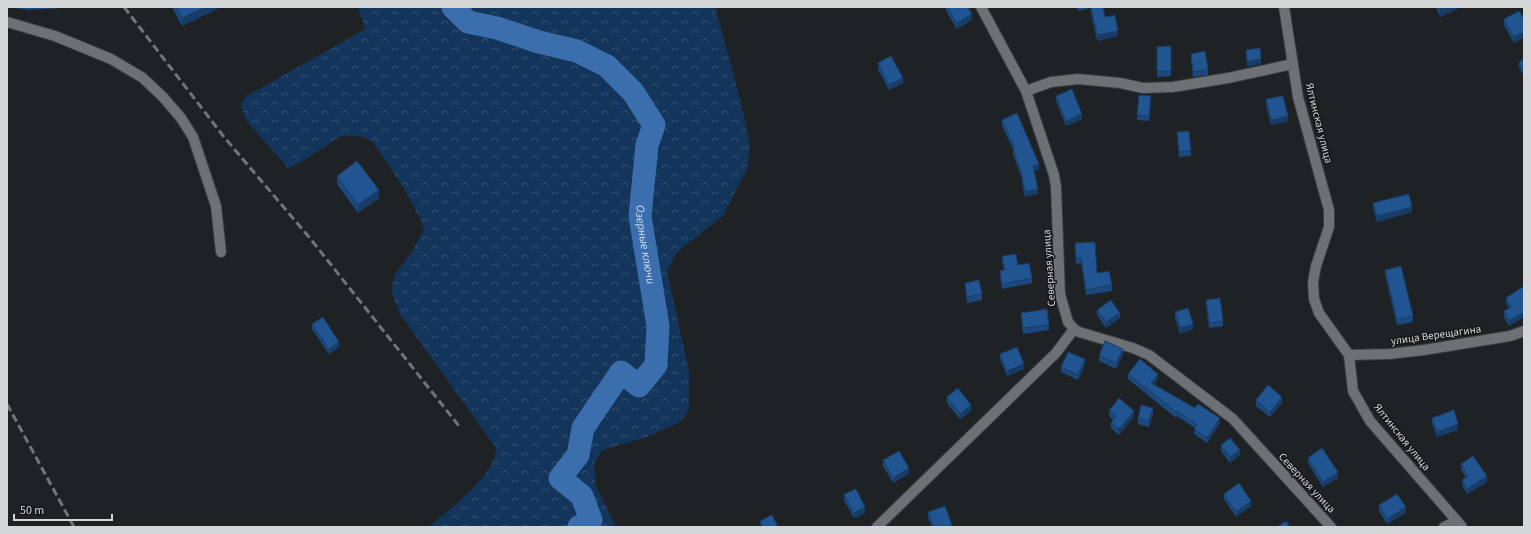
<svg xmlns="http://www.w3.org/2000/svg" width="1531" height="534" font-family="'Source Sans 3',sans-serif">
  <defs>
    <pattern id="forest-crowns" width="20" height="18" patternUnits="userSpaceOnUse"><rect width="20" height="18" fill="#14355b"/><path d="M2 6a3 3 0 1 1 6 0M12 15a3 3 0 1 1 6 0" fill="none" stroke="#355272"/></pattern>
  </defs>
  <rect width="100%" height="100%" fill="#1f2225"/>
  <path fill="url(#forest-crowns)" d="M358 7H715L738 91 750 145 747 169 723 216 677 252 667 271 689 372V410L680 422 647 437 602 450 594 464 596 486 616 527H429C449 509 496 476 496 448L400 314 391 290 395 274 411 253 424 230 420 218 402 185 372 141 359 136H341L298 164 288 168 246 120 241 105 245 97 365 29Z"/>
  <g fill="none" stroke-linecap="round" stroke-linejoin="round">
    <path stroke="#3a6eac" stroke-width="23" id="s1" d="M453 7 468 22 497 28 539 42 577 51 607 66 633 92 654 125 647 145 640 216 658 326 656 365 639 386 621 372 583 428 578 455 560 478 582 496 591 520 579 527"/>
    <g stroke="#3a3c3e" stroke-width="12">
      <g id="street">
        <polyline points="981,7 1026,91 1054,175 1056,187 1060,294 1068,322 1074,329 1079,332 1133,348 1149,355 1233,419 1331,527"/>
        <polyline points="1284,7 1298,97 1329,210 1329,227 1316,266 1313,282 1314,299 1319,313 1349,355 1353,391 1370,421 1457,521"/>
        <polyline points="7,22 55,36 111,59 143,78 163,97 181,118 193,137 216,206 221,252"/>
        <polyline points="1026,91 1051,82 1078,79 1120,83 1143,88 1173,87 1228,78 1293,64"/>
        <polyline points="1349,355 1389,354 1424,350 1510,336 1524,331"/>
        <polyline points="877,527 1056,353 1074,329"/>
        <polyline points="1444,527 1457,521 1462,527"/>
      </g>
    </g>
    <use href="#street" stroke="#6d7074" stroke-width="10"/>
    <g stroke="#727577" stroke-width="3" stroke-dasharray="8 4" stroke-linecap="butt">
      <polyline points="124,7 224,137 309,237 459,426"/>
      <polyline points="7,404 74,527"/>
    </g>
  </g>
  <g fill="#1c497d">
    <polygon points="7,7 79,7 28,10"/>
    <polygon points="172,7 221,7 182,26"/>
    <polygon points="946,7 968,7 972,20 957,29 946,11"/>
    <polygon points="1077,7 1103,7 1105,17 1118,36 1097,41 1090,8 1078,11"/>
    <polygon points="1436,7 1461,7 1440,17"/>
    <polygon points="1504,19 1524,19 1524,37 1514,43 1504,25"/>
    <polygon points="1171,46 1171,76 1157,77 1157,47"/>
    <polygon points="1191,54 1208,69 1208,75 1193,77 1191,59"/>
    <polygon points="1524,59 1524,77 1519,67 1519,62"/>
    <polygon points="878,63 903,83 889,90 878,69"/>
    <polygon points="1056,96 1082,119 1066,126 1056,101"/>
    <polygon points="1266,99 1288,121 1271,125 1266,105"/>
    <polygon points="1151,102 1149,121 1137,120 1137,115"/>
    <polygon points="1002,120 1039,169 1034,171 1038,194 1025,197 1022,183 1022,179 1013,154 1013,149 1002,126"/>
    <polygon points="1177,132 1191,151 1191,156 1179,157"/>
    <polygon points="337,176 379,198 358,213 337,184"/>
    <polygon points="1373,203 1412,212 1377,222 1373,208"/>
    <polygon points="1075,243 1097,273 1112,285 1112,291 1086,295 1081,263 1076,264"/>
    <polygon points="1002,256 1018,265 1032,278 1032,283 1002,289 1000,276 1000,271 1004,270 1002,262"/>
    <polygon points="1385,270 1413,316 1413,322 1397,325 1385,275"/>
    <polygon points="965,283 982,294 982,300 967,303 965,288"/>
    <polygon points="1524,286 1524,317 1509,326 1504,317 1504,311 1509,308 1506,303 1506,298"/>
    <polygon points="1206,300 1223,321 1223,326 1209,328 1206,306"/>
    <polygon points="1097,310 1120,318 1106,328 1097,315"/>
    <polygon points="1175,312 1193,329 1180,334 1175,317"/>
    <polygon points="1021,313 1049,325 1049,330 1023,334 1021,318"/>
    <polygon points="312,324 339,347 329,354 312,329"/>
    <polygon points="1000,354 1024,369 1007,376 1000,359"/>
    <polygon points="1123,354 1116,369 1099,361 1099,356"/>
    <polygon points="1085,365 1078,380 1061,372 1061,367"/>
    <polygon points="1128,374 1158,379 1154,384 1220,423 1207,443 1194,434 1195,428 1177,416 1176,418 1128,379"/>
    <polygon points="947,397 971,411 960,419 947,403"/>
    <polygon points="1256,400 1282,403 1270,417 1256,406"/>
    <polygon points="1109,411 1134,416 1119,435 1111,428 1111,423 1113,420 1109,416"/>
    <polygon points="1153,414 1149,427 1138,424 1138,418"/>
    <polygon points="1432,418 1458,430 1437,437 1432,423"/>
    <polygon points="1221,445 1240,455 1230,463 1221,451"/>
    <polygon points="1308,458 1338,478 1323,487 1308,463"/>
    <polygon points="883,460 909,474 893,483 883,466"/>
    <polygon points="1461,464 1487,482 1467,494 1462,485 1462,480 1466,478 1461,469"/>
    <polygon points="844,494 865,513 854,518 844,500"/>
    <polygon points="1224,494 1251,506 1236,517 1224,499"/>
    <polygon points="1379,505 1406,513 1387,524 1379,511"/>
    <polygon points="928,512 952,527 932,527 928,518"/>
    <polygon points="760,521 778,527 761,527"/>
  </g>
  <g fill="#173c66">
    <polygon points="205,7 221,7 182,26 182,18"/>
    <polygon points="1445,7 1461,7 1440,17 1440,9"/>
    <polygon points="972,14 972,20 957,29 957,23"/>
    <polygon points="1118,31 1118,36 1097,41 1097,35"/>
    <polygon points="1524,32 1524,37 1514,43 1514,37"/>
    <polygon points="1261,59 1261,64 1247,67 1247,62"/>
    <polygon points="903,78 903,83 889,90 889,85"/>
    <polygon points="1151,96 1151,102 1149,121 1149,116"/>
    <polygon points="1082,114 1082,119 1066,126 1066,121"/>
    <polygon points="1288,116 1288,121 1271,125 1271,120"/>
    <polygon points="1039,164 1039,169 1033,171 1033,166"/>
    <polygon points="1038,189 1038,194 1025,197 1025,192"/>
    <polygon points="379,190 379,198 358,213 358,205"/>
    <polygon points="1412,207 1412,212 1377,222 1377,216"/>
    <polygon points="1524,312 1524,317 1509,326 1509,321"/>
    <polygon points="1120,313 1120,318 1106,328 1106,322"/>
    <polygon points="1193,324 1193,329 1180,334 1180,328"/>
    <polygon points="339,342 339,347 329,354 329,349"/>
    <polygon points="1123,349 1123,354 1116,369 1116,363"/>
    <polygon points="1085,359 1085,365 1078,380 1078,375"/>
    <polygon points="1024,364 1024,369 1007,376 1007,371"/>
    <polygon points="1158,374 1158,379 1151,388 1151,383"/>
    <polygon points="1282,397 1282,403 1270,417 1270,412"/>
    <polygon points="971,405 971,411 960,419 960,414"/>
    <polygon points="1153,408 1153,414 1149,427 1149,421"/>
    <polygon points="1134,411 1134,416 1119,435 1119,429"/>
    <polygon points="1220,418 1220,423 1207,443 1207,438"/>
    <polygon points="1458,424 1458,430 1437,437 1437,432"/>
    <polygon points="1240,450 1240,455 1230,463 1230,457"/>
    <polygon points="909,468 909,474 893,483 893,478"/>
    <polygon points="1338,472 1338,478 1323,487 1323,482"/>
    <polygon points="1487,476 1487,482 1467,494 1467,489"/>
    <polygon points="1251,501 1251,506 1236,517 1236,512"/>
    <polygon points="865,507 865,513 854,518 854,513"/>
    <polygon points="1406,507 1406,513 1387,524 1387,519"/>
  </g>
  <g fill="#215591" stroke="#173c66">
    <polygon points="176,7 205,7 182,18"/>
    <polygon points="947,7 968,7 972,14 957,23"/>
    <polygon points="1091,7 1103,7 1105,17 1115,15 1118,31 1097,35"/>
    <polygon points="1439,7 1445,7 1440,9"/>
    <polygon points="1519,11 1524,19 1524,32 1514,37 1504,19"/>
    <polygon points="1171,46 1171,71 1157,71 1157,47"/>
    <polygon points="1260,48 1261,59 1247,62 1246,50"/>
    <polygon points="1205,51 1208,69 1193,72 1191,54"/>
    <polygon points="891,56 903,78 889,85 878,63"/>
    <polygon points="1524,59 1524,72 1519,62"/>
    <polygon points="1072,89 1082,114 1066,121 1056,96"/>
    <polygon points="1139,95 1151,96 1149,116 1137,115"/>
    <polygon points="1283,96 1288,116 1271,120 1266,99"/>
    <polygon points="1017,113 1039,164 1033,166 1038,189 1025,192 1022,178 1023,178 1013,148 1015,148 1002,120"/>
    <polygon points="1189,131 1191,151 1179,152 1177,132"/>
    <polygon points="357,161 379,190 358,205 337,176"/>
    <polygon points="1409,194 1412,207 1377,216 1373,203"/>
    <polygon points="1095,242 1097,273 1109,271 1112,285 1086,290 1081,258 1076,258 1075,243"/>
    <polygon points="1016,254 1018,265 1029,263 1032,278 1002,284 1000,271 1005,270 1002,256"/>
    <polygon points="1401,266 1413,316 1397,320 1385,270"/>
    <polygon points="979,280 982,294 967,297 965,283"/>
    <polygon points="1524,286 1524,312 1509,321 1504,311 1511,307 1506,298"/>
    <polygon points="1220,298 1223,321 1209,323 1206,300"/>
    <polygon points="1111,300 1120,313 1106,322 1097,310"/>
    <polygon points="1188,308 1193,324 1180,328 1175,312"/>
    <polygon points="1047,309 1049,325 1023,328 1021,313"/>
    <polygon points="323,317 339,342 329,349 312,324"/>
    <polygon points="1105,341 1123,349 1116,363 1099,356"/>
    <polygon points="1017,347 1024,364 1007,371 1000,354"/>
    <polygon points="1068,352 1085,359 1078,375 1061,367"/>
    <polygon points="1140,359 1158,374 1151,383 1195,408 1198,404 1220,418 1207,438 1194,429 1197,425 1177,411 1176,412 1128,374"/>
    <polygon points="1268,385 1282,397 1270,412 1256,400"/>
    <polygon points="958,388 971,405 960,414 947,397"/>
    <polygon points="1119,398 1134,411 1119,429 1111,423 1116,416 1109,411"/>
    <polygon points="1141,405 1153,408 1149,421 1138,418"/>
    <polygon points="1454,410 1458,424 1437,432 1432,418"/>
    <polygon points="1230,438 1240,450 1230,457 1221,445"/>
    <polygon points="1322,448 1338,472 1323,482 1308,458"/>
    <polygon points="899,451 909,468 893,478 883,460"/>
    <polygon points="1473,456 1487,476 1467,489 1462,480 1468,476 1461,464"/>
    <polygon points="1239,483 1251,501 1236,512 1224,494"/>
    <polygon points="856,489 865,507 854,513 844,494"/>
    <polygon points="1397,494 1406,507 1387,519 1379,505"/>
    <polygon points="945,506 952,525 947,527 934,527 928,512"/>
    <polygon points="772,515 778,527 763,527 760,521"/>
    <polygon points="1286,521 1290,527 1277,527"/>
  </g>
  <g text-anchor="middle" dominant-baseline="central" stroke-width="3" stroke-linejoin="round" paint-order="stroke">
    <g font-size="11" fill="#d4d6d8" stroke="#16181b">
      <text transform="translate(1319 123) rotate(76)">Ялтинская улица</text>
      <text transform="translate(1049 268) rotate(-94)">Северная улица</text>
      <text transform="translate(1436 335) rotate(-8)">улица Верещагина</text>
      <text transform="translate(1402 437) rotate(51)">Ялтинская улица</text>
      <text transform="translate(1307 483) rotate(47)">Северная улица</text>
    </g>
    <g font-size="12" font-style="italic" fill="#cedced" stroke="#16181b">
      <text stroke="none"><textPath href="#s1" startOffset="365">Озерные ключи</textPath></text>
    </g>
  </g>
  <rect width="1531" height="534" fill="none" stroke="#d4d6d8" stroke-width="16"/>
  <path d="M14 514v6h98v-6" fill="none" stroke="#d4d6d8" stroke-width="2"/>
  <text x="20" y="514" font-size="12" fill="#d4d6d8" stroke="#16181b" stroke-width="3" paint-order="stroke">50 m</text>
</svg>
